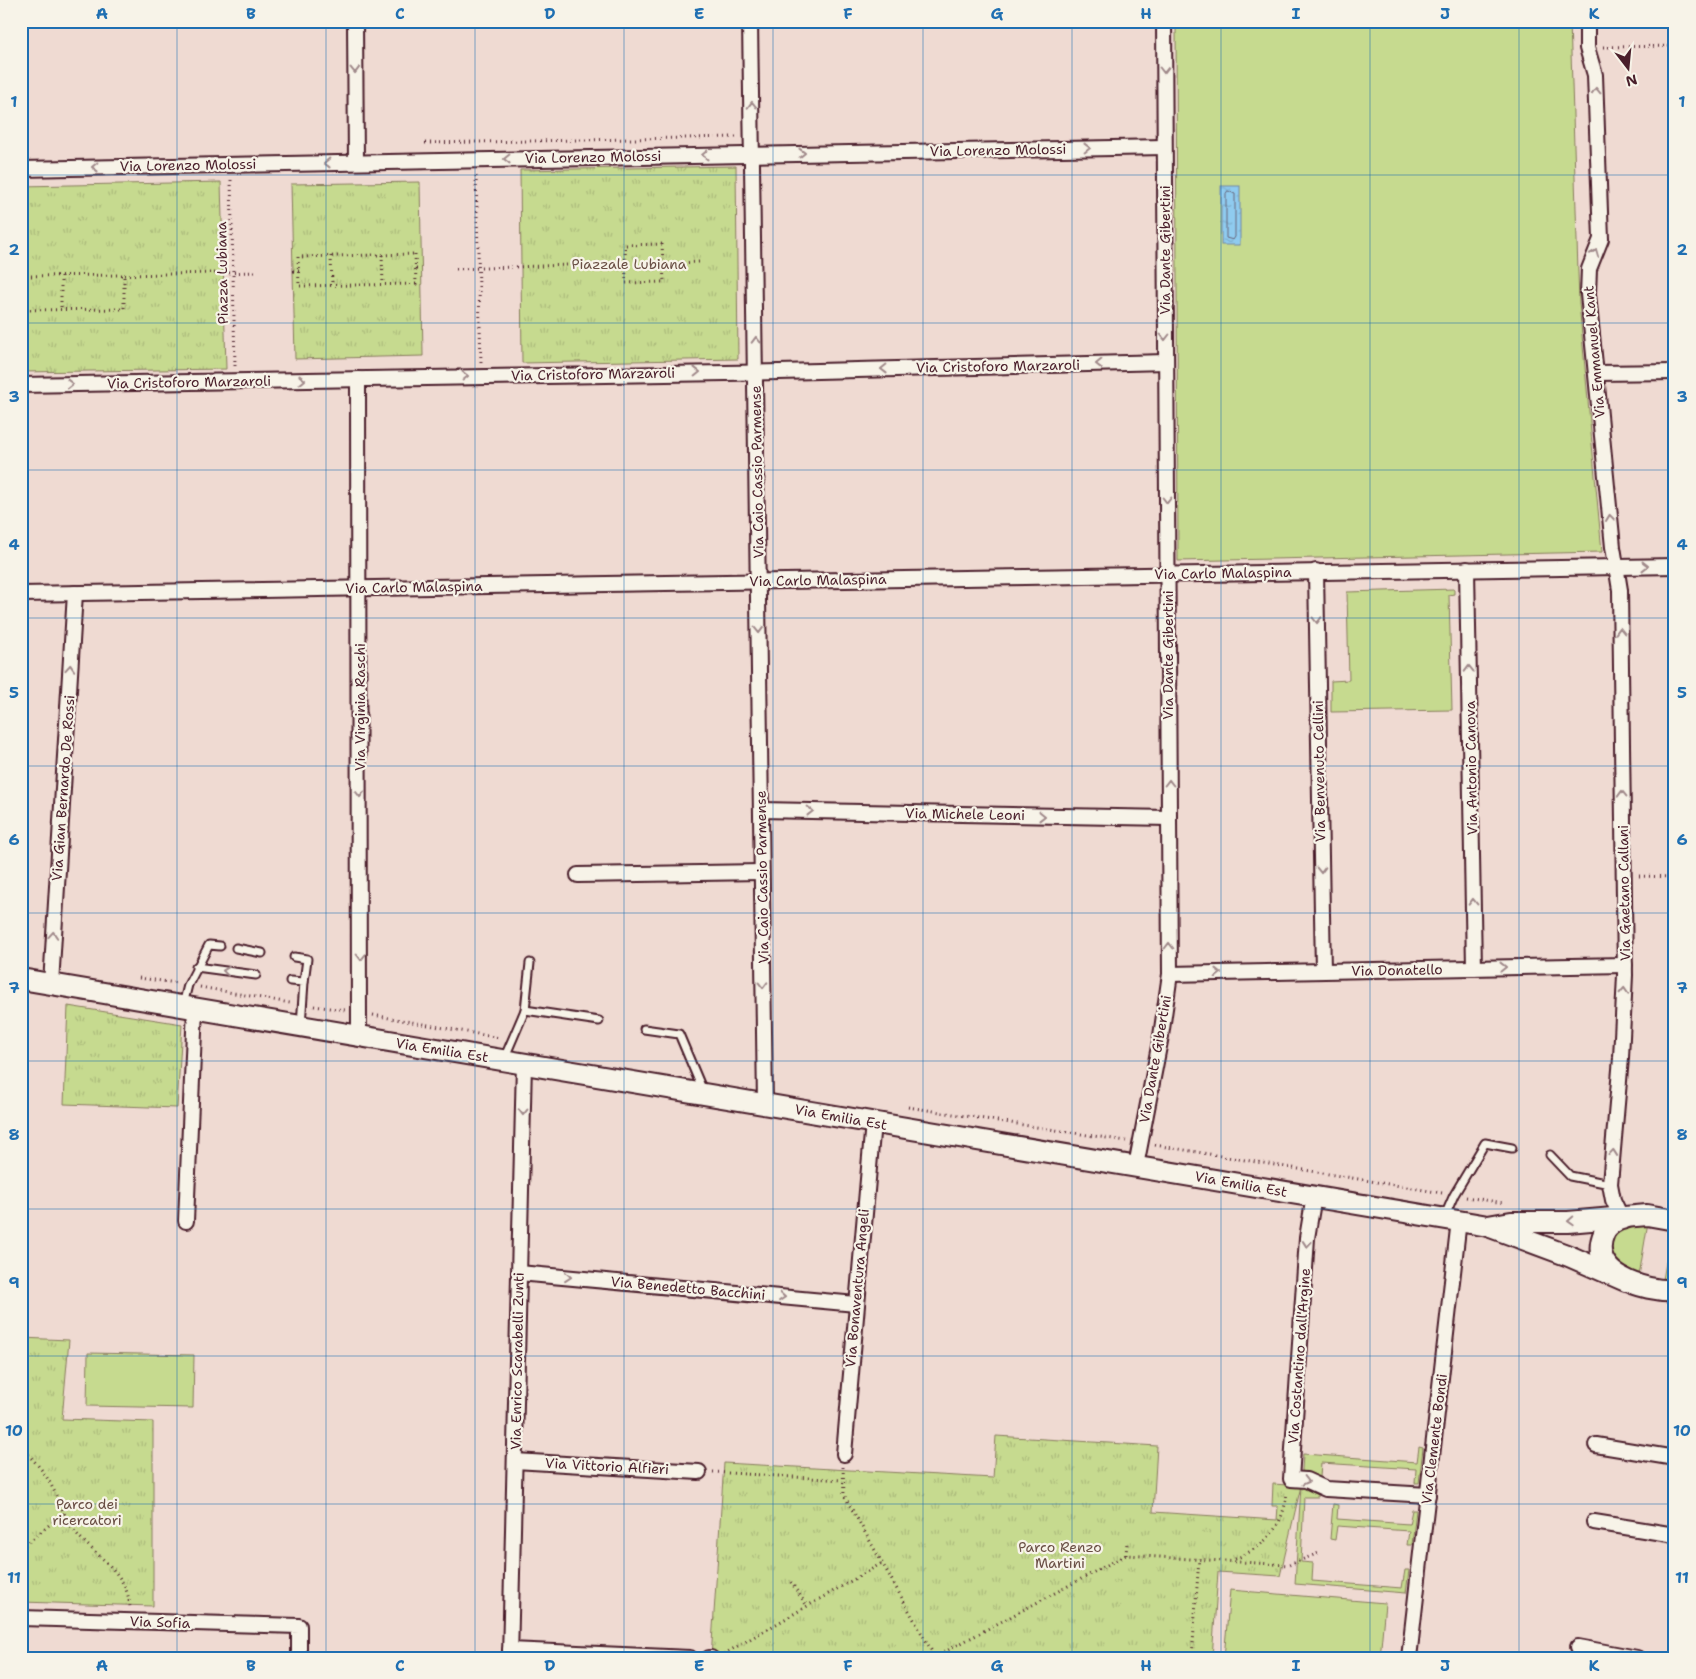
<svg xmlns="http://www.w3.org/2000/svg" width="1696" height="1679" font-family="'Shantell Sans',sans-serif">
  <defs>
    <pattern id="park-tufts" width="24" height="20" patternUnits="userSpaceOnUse" patternTransform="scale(1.25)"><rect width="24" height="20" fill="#c6da8f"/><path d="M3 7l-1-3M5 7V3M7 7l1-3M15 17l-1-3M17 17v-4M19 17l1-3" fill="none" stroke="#acbb7c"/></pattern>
    <pattern id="water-ripples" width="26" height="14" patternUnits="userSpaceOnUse" patternTransform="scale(1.25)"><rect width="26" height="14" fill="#8fcbef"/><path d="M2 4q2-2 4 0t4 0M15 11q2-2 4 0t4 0" fill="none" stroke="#7daecd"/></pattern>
  </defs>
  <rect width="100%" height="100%" fill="#efdad2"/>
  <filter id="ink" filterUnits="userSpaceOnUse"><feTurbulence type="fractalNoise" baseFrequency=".02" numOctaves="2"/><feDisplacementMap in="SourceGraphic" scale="10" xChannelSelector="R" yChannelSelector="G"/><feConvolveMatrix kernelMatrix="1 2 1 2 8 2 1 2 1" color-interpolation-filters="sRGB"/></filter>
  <g filter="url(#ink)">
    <g fill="#c6da8f" stroke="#887c5d">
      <polygon points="1176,21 1570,21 1579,303 1602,552 1178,561"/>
      <polygon points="1454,589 1454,594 1449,595 1452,710 1331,712 1331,681 1349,680 1347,592"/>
      <path d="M1648 1222 1639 1276C1619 1268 1614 1263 1608 1243L1619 1228Z"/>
      <polygon points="1672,1227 1675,1228 1675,1279 1663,1280"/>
      <polygon points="88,1353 194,1355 193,1408 87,1406"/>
      <polygon points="1419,1447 1423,1448 1419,1483 1415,1483 1416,1469 1321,1463 1320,1477 1302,1471 1303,1454 1417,1462"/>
      <polygon points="1301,1486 1318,1494 1318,1497 1304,1497 1301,1562 1313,1563 1312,1581 1402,1588 1405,1570 1409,1570 1406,1593 1295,1584"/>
      <polygon points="1333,1504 1338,1505 1337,1519 1409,1524 1412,1510 1416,1510 1412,1545 1407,1545 1409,1531 1337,1526 1335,1540 1330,1539"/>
      <polygon points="1230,1590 1385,1603 1380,1658 1224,1658"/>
    </g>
    <g fill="url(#park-tufts)" stroke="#887c5d">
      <polygon points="736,166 738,359 522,363 520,170"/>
      <polygon points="221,182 226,369 21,372 21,186"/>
      <polygon points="420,182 423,356 295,359 291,184"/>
      <polygon points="68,1006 182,1024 177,1108 64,1104"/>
      <polygon points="21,1338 69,1340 62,1419 153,1422 153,1606 21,1602"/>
      <polygon points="996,1436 1157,1446 1153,1512 1277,1520 1278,1506 1272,1506 1273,1484 1301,1486 1280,1576 1218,1572 1212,1658 711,1658 724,1463 993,1478"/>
    </g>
    <rect fill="url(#water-ripples)" stroke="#7386a1" x="1221" y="186" width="19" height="59"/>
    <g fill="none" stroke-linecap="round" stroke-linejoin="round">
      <polygon stroke="#666479" stroke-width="1" points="1228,191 1235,194 1235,237 1233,240 1226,238 1226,194"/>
      <g stroke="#4a1f2b" stroke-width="11">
        <g id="lane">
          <polyline points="236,948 262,953"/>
          <polyline points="294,957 307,959 304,982"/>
          <polyline points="196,967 256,975"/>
          <polyline points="290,981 304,982 301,1025"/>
          <polyline points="183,1005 188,985 209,945 220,946"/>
          <polyline points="525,1010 530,963"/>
          <polyline points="644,1029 679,1034 703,1091"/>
          <polyline points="504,1059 525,1010 599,1021"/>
          <polyline points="1550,1155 1570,1176 1610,1184"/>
          <polyline points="1444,1218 1454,1195 1485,1143 1512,1148"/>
        </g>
      </g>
      <g stroke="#4a1f2b" stroke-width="18">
        <g id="street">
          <polyline points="355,21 356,162"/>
          <polyline points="750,21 765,1104"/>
          <polyline points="1587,21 1587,48 1595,75 1601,239 1589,269 1588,294 1613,547 1620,590 1625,975 1621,1058 1610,1184 1613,1200 1621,1217"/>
          <polyline points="21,169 1164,147"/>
          <polyline points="1596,373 1675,372"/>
          <polyline points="358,379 359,1036"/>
          <polyline points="21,385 779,372 1166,362"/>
          <polyline points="1467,569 1474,968"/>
          <polyline points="1316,571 1323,971"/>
          <polyline points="21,594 1675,566"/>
          <polyline points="761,810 1169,818"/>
          <polyline points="578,875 761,872"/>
          <polyline points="1170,974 1625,965"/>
          <polyline points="51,984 75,593"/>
          <polyline points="1136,1166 1161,1036 1170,974 1164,21"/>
          <polyline points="1314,1196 1307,1238 1291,1479 1306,1480 1326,1489 1428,1495"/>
          <polyline points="186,1221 195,1008"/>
          <polyline points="519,1273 856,1304"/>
          <polyline points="1596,1445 1675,1458"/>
          <polyline points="844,1454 873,1122"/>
          <polyline points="515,1461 699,1472"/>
          <polyline points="1594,1522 1675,1535"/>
          <polyline points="21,1618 299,1626 299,1658"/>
          <polyline points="1578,1647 1637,1658"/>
          <polyline points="510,1650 690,1658"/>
          <polyline points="510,1658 524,1063"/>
          <polyline points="709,1658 711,1658"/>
          <polyline points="1409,1658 1459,1220"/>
        </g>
      </g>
      <g stroke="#4a1f2b" stroke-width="24">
        <g id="secondary">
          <polyline points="21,979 1488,1226 1569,1256 1626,1281"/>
          <path d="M1625 1218C1616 1220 1608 1224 1604 1233 1586 1274 1644 1292 1675 1290"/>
          <polyline points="1488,1226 1511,1222 1568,1222 1647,1215 1675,1220"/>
        </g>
      </g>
      <g stroke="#4a1f2b" stroke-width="3" stroke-dasharray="1 4" stroke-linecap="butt">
        <polyline points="1603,47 1675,46"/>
        <polyline points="425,143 736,137"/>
        <polyline points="476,176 481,363"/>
        <polyline points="231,180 235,366"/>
        <polygon points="662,244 664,282 626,283 625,245"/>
        <polygon points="415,254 416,284 299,286 298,257"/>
        <polyline points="382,255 383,284"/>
        <polyline points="331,256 332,285"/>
        <polyline points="663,264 699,262"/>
        <polyline points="416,269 421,269"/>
        <polyline points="456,269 626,263"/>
        <polyline points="293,271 299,271"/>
        <polyline points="124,275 258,272"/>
        <polyline points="21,276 124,275 124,309 21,310"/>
        <polyline points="61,276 61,310"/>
        <polyline points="1639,876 1675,877"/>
        <polyline points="139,978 177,983"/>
        <polyline points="200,987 290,1003"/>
        <polyline points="314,1006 345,1010"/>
        <polyline points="373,1015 500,1038"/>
        <polyline points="908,1107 1126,1141"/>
        <polyline points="1155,1145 1442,1193"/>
        <polyline points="1466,1197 1504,1203"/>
        <path d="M21 1447C31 1458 43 1469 50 1483 58 1497 63 1514 72 1528 91 1554 127 1569 130 1607"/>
        <polyline points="843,1467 844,1495 935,1657"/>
        <polyline points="713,1472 842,1480"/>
        <polyline points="21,1548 64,1513"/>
        <polyline points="1126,1555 1127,1542"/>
        <path d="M1235 1559C1266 1546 1283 1527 1287 1493"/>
        <polyline points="791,1582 807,1606"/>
        <polyline points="724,1654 884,1562"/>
        <polyline points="935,1657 1126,1555 1289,1565 1321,1552"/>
        <polyline points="1192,1658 1199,1558"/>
      </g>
      <use href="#lane" stroke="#f7f3e8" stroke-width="7"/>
      <use href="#street" stroke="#f7f3e8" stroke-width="14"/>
      <use href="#secondary" stroke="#f7f3e8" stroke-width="20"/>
    </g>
    <defs><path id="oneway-chevron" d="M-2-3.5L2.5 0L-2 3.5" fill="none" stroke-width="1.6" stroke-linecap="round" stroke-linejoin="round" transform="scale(1.25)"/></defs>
    <g stroke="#a0898a">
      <use href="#oneway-chevron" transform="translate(355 70) rotate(89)"/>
      <use href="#oneway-chevron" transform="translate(1164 70) rotate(90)"/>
      <use href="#oneway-chevron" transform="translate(1596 91) rotate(-92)"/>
      <use href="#oneway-chevron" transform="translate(752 105) rotate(-91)"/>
      <use href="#oneway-chevron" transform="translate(1087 148) rotate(-1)"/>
      <use href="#oneway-chevron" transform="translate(802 153) rotate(-1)"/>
      <use href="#oneway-chevron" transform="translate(705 155) rotate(179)"/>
      <use href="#oneway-chevron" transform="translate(507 159) rotate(179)"/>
      <use href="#oneway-chevron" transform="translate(327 163) rotate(179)"/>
      <use href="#oneway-chevron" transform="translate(95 167) rotate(179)"/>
      <use href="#oneway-chevron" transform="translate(1595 253) rotate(-68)"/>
      <use href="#oneway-chevron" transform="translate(1165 337) rotate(90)"/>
      <use href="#oneway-chevron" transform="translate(756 340) rotate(-91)"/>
      <use href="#oneway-chevron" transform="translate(1099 364) rotate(179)"/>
      <use href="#oneway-chevron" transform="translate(884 369) rotate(179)"/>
      <use href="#oneway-chevron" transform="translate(697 372) rotate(-1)"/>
      <use href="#oneway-chevron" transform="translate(465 376) rotate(-1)"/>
      <use href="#oneway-chevron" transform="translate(302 380) rotate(-1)"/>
      <use href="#oneway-chevron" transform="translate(70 384) rotate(-1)"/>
      <use href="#oneway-chevron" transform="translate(1167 500) rotate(90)"/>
      <use href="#oneway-chevron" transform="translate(1610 518) rotate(-96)"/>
      <use href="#oneway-chevron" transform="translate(1645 566)"/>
      <use href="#oneway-chevron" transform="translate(1317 620) rotate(89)"/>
      <use href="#oneway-chevron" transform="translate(759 630) rotate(89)"/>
      <use href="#oneway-chevron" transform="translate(1620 631) rotate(-91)"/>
      <use href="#oneway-chevron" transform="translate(70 668) rotate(-86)"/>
      <use href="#oneway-chevron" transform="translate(1469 669) rotate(-91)"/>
      <use href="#oneway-chevron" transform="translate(1169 783) rotate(-90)"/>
      <use href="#oneway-chevron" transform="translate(360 794) rotate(90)"/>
      <use href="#oneway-chevron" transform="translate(1622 794) rotate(-91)"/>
      <use href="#oneway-chevron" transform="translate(810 811) rotate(1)"/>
      <use href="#oneway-chevron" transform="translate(1042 816) rotate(1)"/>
      <use href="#oneway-chevron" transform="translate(1321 870) rotate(89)"/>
      <use href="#oneway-chevron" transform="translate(1473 902) rotate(-91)"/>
      <use href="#oneway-chevron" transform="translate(53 935) rotate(-86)"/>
      <use href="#oneway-chevron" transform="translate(1169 946) rotate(-90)"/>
      <use href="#oneway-chevron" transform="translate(361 957) rotate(90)"/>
      <use href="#oneway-chevron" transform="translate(1503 967) rotate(-1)"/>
      <use href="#oneway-chevron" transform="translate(226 971) rotate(-173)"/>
      <use href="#oneway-chevron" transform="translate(1218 973) rotate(-1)"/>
      <use href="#oneway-chevron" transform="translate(763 985) rotate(89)"/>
      <use href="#oneway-chevron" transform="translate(1624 991) rotate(-87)"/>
      <use href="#oneway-chevron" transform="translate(523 1112) rotate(91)"/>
      <use href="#oneway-chevron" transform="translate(1613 1153) rotate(-85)"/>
      <use href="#oneway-chevron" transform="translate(1571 1221) rotate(177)"/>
      <use href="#oneway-chevron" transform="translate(1307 1244) rotate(95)"/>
      <use href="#oneway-chevron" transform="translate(568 1277) rotate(5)"/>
      <use href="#oneway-chevron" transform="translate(782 1297) rotate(5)"/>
      <use href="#oneway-chevron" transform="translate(1306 1481) rotate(14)"/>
    </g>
  </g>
  <path fill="none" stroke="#1f6fb2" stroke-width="1" stroke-opacity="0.55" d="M177 21V1658M326 21V1658M475 21V1658M624 21V1658M773 21V1658M923 21V1658M1072 21V1658M1221 21V1658M1370 21V1658M1519 21V1658M21 175H1675M21 323H1675M21 470H1675M21 618H1675M21 766H1675M21 913H1675M21 1061H1675M21 1209H1675M21 1356H1675M21 1504H1675"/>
  <g text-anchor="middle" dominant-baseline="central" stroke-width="4.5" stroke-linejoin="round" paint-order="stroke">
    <g font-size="14" fill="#4a1f2b" stroke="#f7f3e8">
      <text transform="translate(998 150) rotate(-1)">Via Lorenzo Molossi</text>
      <text transform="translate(593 157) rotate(-1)">Via Lorenzo Molossi</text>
      <text transform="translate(188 165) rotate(-1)">Via Lorenzo Molossi</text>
      <text transform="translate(1165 250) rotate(-90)">Via Dante Gibertini</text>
      <text transform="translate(222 273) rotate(-91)">Piazza Lubiana</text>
      <text transform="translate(1594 352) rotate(-95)">Via Emmanuel Kant</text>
      <text transform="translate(998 366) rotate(-1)">Via Cristoforo Marzaroli</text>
      <text transform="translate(593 374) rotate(-1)">Via Cristoforo Marzaroli</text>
      <text transform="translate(189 382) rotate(-1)">Via Cristoforo Marzaroli</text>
      <text transform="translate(757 472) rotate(-91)">Via Caio Cassio Parmense</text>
      <text transform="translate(1223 573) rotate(-1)">Via Carlo Malaspina</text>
      <text transform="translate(818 580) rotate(-1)">Via Carlo Malaspina</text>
      <text transform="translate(414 587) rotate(-1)">Via Carlo Malaspina</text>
      <text transform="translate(1168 655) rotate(-90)">Via Dante Gibertini</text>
      <text transform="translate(360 707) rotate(-90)">Via Virginia Raschi</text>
      <text transform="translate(1471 768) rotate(-91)">Via Antonio Canova</text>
      <text transform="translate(1319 771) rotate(-91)">Via Benvenuto Cellini</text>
      <text transform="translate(63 788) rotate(-86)">Via Gian Bernardo De Rossi</text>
      <text transform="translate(965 814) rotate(1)">Via Michele Leoni</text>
      <text transform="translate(762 877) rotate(-91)">Via Caio Cassio Parmense</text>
      <text transform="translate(1624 893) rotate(-91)">Via Gaetano Callani</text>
      <text transform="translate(1397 970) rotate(-1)">Via Donatello</text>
      <text transform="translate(442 1050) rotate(9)">Via Emilia Est</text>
      <text transform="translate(1155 1059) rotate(-80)">Via Dante Gibertini</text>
      <text transform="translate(841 1117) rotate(10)">Via Emilia Est</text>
      <text transform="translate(1241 1184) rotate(10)">Via Emilia Est</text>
      <text transform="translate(688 1288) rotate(5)">Via Benedetto Bacchini</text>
      <text transform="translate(857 1288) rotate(-85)">Via Bonaventura Angeli</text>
      <text transform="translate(1299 1356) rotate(-86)">Via Costantino dall'Argine</text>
      <text transform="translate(517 1361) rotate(-89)">Via Enrico Scarabelli Zunti</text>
      <text transform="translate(1434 1439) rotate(-83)">Via Clemente Bondi</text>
      <text transform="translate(607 1466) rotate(3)">Via Vittorio Alfieri</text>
      <text transform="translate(160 1622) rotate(2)">Via Sofia</text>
    </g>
    <g font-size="14" fill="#694e44" stroke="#f7f3e8">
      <text x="629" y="264">Piazzale Lubiana</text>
      <text x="87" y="1504">Parco dei<tspan x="87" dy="16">ricercatori</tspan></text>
      <text x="1060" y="1547">Parco Renzo<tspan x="1060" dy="16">Martini</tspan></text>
    </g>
  </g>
  <rect width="1696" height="1679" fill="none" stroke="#f7f3e8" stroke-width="55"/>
  <g transform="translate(1628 68) rotate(164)" stroke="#f7f3e8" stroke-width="4" paint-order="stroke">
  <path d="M0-4L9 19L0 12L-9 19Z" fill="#4a1f2b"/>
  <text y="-8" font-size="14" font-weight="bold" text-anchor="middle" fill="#4a1f2b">N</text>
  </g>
  <rect x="28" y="28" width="1640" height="1624" fill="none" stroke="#1f6fb2" stroke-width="2"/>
  <g font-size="16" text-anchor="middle" font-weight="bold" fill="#1f6fb2">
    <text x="102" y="19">A</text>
    <text x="251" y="19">B</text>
    <text x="400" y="19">C</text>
    <text x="550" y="19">D</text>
    <text x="699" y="19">E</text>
    <text x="848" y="19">F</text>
    <text x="997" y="19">G</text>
    <text x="1146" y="19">H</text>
    <text x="1296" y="19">I</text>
    <text x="1445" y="19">J</text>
    <text x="1594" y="19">K</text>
    <text x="14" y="107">1</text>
    <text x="1682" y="107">1</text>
    <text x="14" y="255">2</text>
    <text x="1682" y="255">2</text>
    <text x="14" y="402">3</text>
    <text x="1682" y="402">3</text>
    <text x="14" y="550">4</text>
    <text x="1682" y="550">4</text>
    <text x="14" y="698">5</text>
    <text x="1682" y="698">5</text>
    <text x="14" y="845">6</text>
    <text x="1682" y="845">6</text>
    <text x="14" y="993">7</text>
    <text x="1682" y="993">7</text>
    <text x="14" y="1140">8</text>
    <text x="1682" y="1140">8</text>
    <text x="14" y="1288">9</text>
    <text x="1682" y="1288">9</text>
    <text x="14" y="1436">10</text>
    <text x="1682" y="1436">10</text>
    <text x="14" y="1583">11</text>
    <text x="1682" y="1583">11</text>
    <text x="102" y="1671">A</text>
    <text x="251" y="1671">B</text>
    <text x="400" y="1671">C</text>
    <text x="550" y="1671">D</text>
    <text x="699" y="1671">E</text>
    <text x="848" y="1671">F</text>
    <text x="997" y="1671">G</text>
    <text x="1146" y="1671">H</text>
    <text x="1296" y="1671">I</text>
    <text x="1445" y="1671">J</text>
    <text x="1594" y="1671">K</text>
  </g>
</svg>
